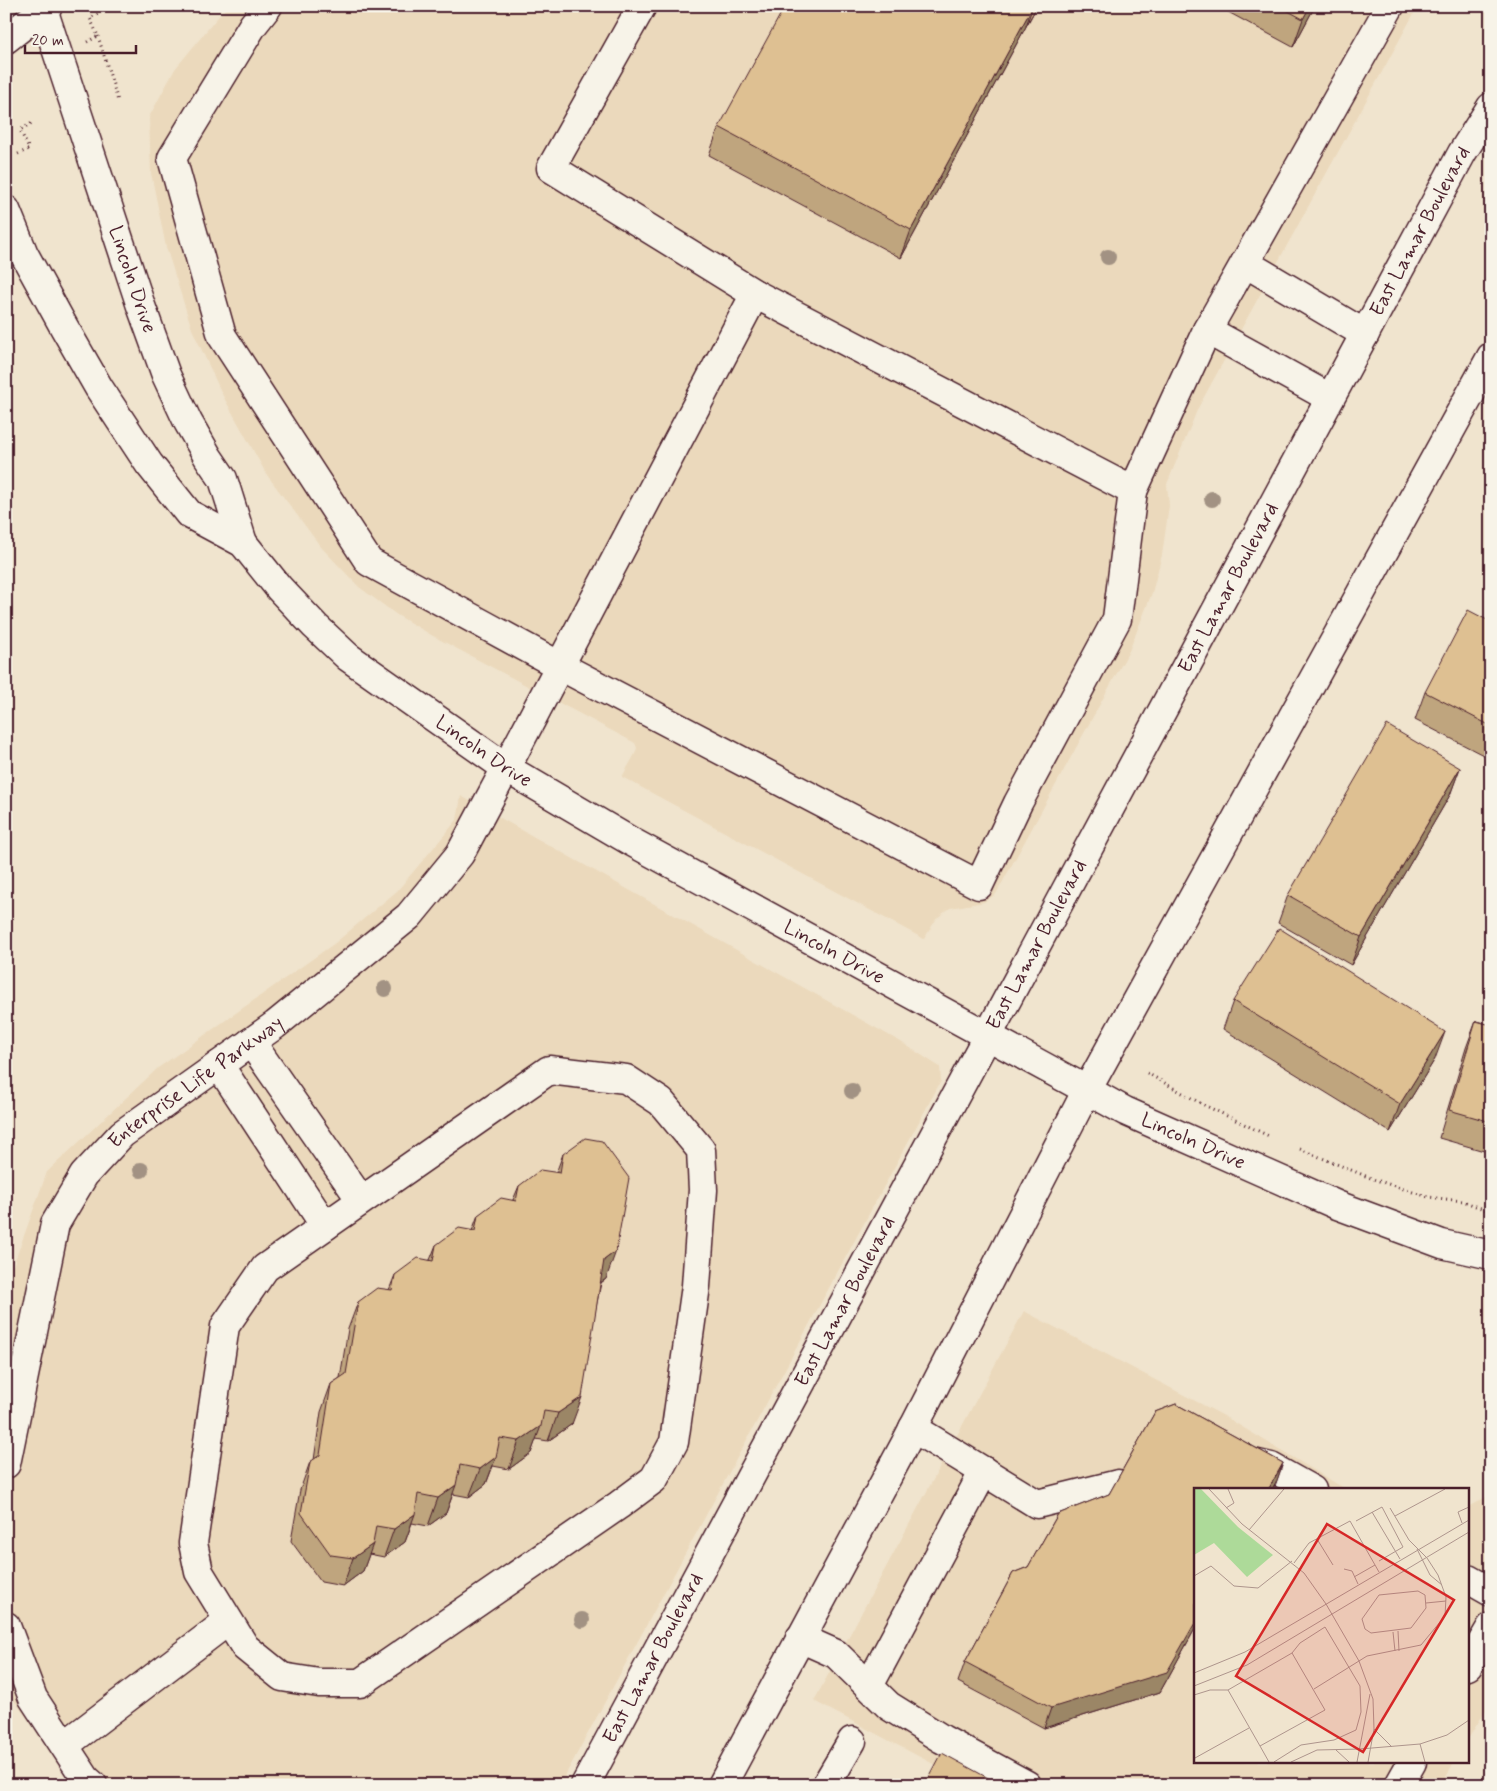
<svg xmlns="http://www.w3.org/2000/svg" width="1497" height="1791" font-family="Mynerve,sans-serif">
  <rect width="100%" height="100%" fill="#f0e4ce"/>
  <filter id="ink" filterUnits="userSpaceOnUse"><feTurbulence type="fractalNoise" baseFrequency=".02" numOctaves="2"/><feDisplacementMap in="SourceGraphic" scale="10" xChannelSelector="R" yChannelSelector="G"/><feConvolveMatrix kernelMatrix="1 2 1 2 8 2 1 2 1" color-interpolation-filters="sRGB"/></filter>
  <g filter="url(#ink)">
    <g fill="#ebd9bc">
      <polygon points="228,6 1418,6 1198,408 1167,484 1169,506 1162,555 1152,593 1129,651 996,894 984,902 950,908 937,918 924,939 622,777 635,754 637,748 635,743 433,636 397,615 359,587 321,547 267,475 223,396 192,329 166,247 151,173 149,117 175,69 217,18"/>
      <polygon points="461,796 901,1042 940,1067 941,1081 560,1785 78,1785 6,1690 6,1307 13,1266 47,1172 158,1068 335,943 397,891 457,820"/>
      <polygon points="1024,1311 1224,1416 1347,1490 1196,1490 1196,1762 1454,1762 1441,1785 973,1785 814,1701"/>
      <polygon points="1491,1494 1491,1702 1468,1739 1468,1507"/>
    </g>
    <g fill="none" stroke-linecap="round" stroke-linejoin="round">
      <g stroke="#4a1f2b" stroke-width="31">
        <g id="minor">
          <polyline points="268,6 253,25 172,158 222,336 369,562 560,666 979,885 1018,803 1117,619 1133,491 755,294 551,168 642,6"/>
          <polyline points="6,39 43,10"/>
          <polyline points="1245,263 1365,334"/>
          <polyline points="1207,330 1330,398"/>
          <polyline points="1133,491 1207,330 1390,6"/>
          <polyline points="251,1042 361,1200"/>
          <polyline points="219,1065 325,1226"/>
          <polygon points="549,1070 626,1079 661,1102 701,1150 703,1190 696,1286 674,1442 654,1479 619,1505 360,1683 319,1683 282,1677 245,1647 199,1572 193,1543 225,1326 265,1268"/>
          <path id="s1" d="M1087 1090 1125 1111 1337 1205 1442 1244 1491 1255"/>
          <polyline points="913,1428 1037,1504 1118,1484"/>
          <polyline points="1245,1461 1271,1467 1312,1490"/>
          <path id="s2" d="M6 1464 55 1224 84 1175 122 1134 275 1025 409 916 460 854 506 768 755 294"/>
          <polyline points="1468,1579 1491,1592"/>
          <polyline points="6,1626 33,1698 86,1779 93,1785"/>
          <polyline points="800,1638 836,1654 889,1706 942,1739 1027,1785"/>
          <polyline points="1468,1666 1491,1627"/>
          <polyline points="869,1686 984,1471"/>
          <polyline points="65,1745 228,1621"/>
          <polyline points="826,1785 852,1741"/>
          <polyline points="1399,1785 1412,1762"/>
        </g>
      </g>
      <g stroke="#4a1f2b" stroke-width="31">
        <g id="major">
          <path id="s3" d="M42 6 141 306 166 375 188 422 208 457 223 479 243 543"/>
          <path id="s4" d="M6 210 24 254 64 327 99 388 149 464 189 514 243 543 279 588 315 626 348 657 506 768 632 842 1087 1090"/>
          <path id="s5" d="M585 1785 1462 153 1491 107"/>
          <polyline points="722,1785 905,1444 1087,1090 1491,357"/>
        </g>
      </g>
      <g stroke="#4a1f2b" stroke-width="31">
        <polyline id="highway" points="43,10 48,6"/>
      </g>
      <g stroke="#4a1f2b" stroke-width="3" stroke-dasharray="1 4" stroke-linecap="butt">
        <polyline points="98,36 118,101"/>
        <polyline points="87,42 98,36 90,18 111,6"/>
        <polyline points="18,154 29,149 20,130 32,123"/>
        <polyline points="1147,1073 1202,1104 1271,1137"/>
        <polyline points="1300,1149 1373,1179 1428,1197 1463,1201 1491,1212"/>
      </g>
      <use href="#minor" stroke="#f7f3e8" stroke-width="28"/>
      <use href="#major" stroke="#f7f3e8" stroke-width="28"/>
      <use href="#highway" stroke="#f7f3e8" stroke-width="28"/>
    </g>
    <g fill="#a29283">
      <circle cx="1108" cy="257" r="8"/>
      <circle cx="1212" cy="499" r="8"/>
      <circle cx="385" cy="989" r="8"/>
      <circle cx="852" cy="1091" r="8"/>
      <circle cx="141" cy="1170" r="8"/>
      <circle cx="582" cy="1620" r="8"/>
    </g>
    <g fill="#bfa57e" stroke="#4a1f2b">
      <polygon points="1037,6 901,258 709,155 719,127"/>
      <polygon points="1217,6 1315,6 1293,47"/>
      <polygon points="1491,622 1491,759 1415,720 1425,692"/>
      <polygon points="1460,768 1450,795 1351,965 1278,923 1288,895"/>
      <polygon points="1233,1001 1435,1059 1390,1132 1223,1029"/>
      <polygon points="1476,1021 1491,1025 1491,1153 1439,1138 1466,1048"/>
      <polygon points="563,1154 606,1279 601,1283 572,1424 548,1441 536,1439 531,1453 509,1469 493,1466 486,1484 469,1497 453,1494 446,1513 428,1526 412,1523 405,1542 384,1557 369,1554 363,1571 343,1586 321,1582 291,1541 300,1490 310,1462 314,1460 321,1412 331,1384 340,1378 348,1329 358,1302 389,1290 395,1275 430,1260 436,1245 472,1231 478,1215 513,1200 519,1186 556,1173"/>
      <polygon points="1176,1404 1283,1463 1276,1483 1272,1490 1196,1490 1196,1627 1160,1692 1044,1728 958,1682 965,1662 1013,1573 1028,1567 1058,1514 1109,1494 1155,1412"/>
    </g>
    <g fill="#9b8666" stroke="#4a1f2b">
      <polygon points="1033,6 1037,6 901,258 911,230"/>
      <polygon points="1310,6 1315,6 1293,47 1303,19"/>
      <polygon points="1460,768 1450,795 1351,965 1361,937"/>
      <polygon points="1445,1032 1435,1059 1390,1132 1400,1104"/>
      <polygon points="616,1251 606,1279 594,1287 604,1260"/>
      <polygon points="582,1397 572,1424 548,1441 558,1413"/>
      <polygon points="541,1426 531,1453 509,1469 519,1441"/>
      <polygon points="496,1457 486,1484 469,1497 480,1469"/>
      <polygon points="1283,1463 1276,1483 1272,1490 1268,1490"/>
      <polygon points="456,1485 446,1513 428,1526 438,1498"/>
      <polygon points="415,1514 405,1542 384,1557 394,1529"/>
      <polygon points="373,1544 363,1571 343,1586 353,1558"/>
      <polygon points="1196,1621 1196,1627 1160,1692 1044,1728 1051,1708"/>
    </g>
    <g fill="#dec092" stroke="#4a1f2b">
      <polygon points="785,6 1033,6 911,230 719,127"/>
      <polygon points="1033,6 1037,6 1026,26"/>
      <polygon points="1279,6 1310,6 1303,19"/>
      <polygon points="1468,610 1491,622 1491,726 1425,692"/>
      <polygon points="1387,725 1460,768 1361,937 1288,895"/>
      <polygon points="1279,928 1445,1032 1400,1104 1233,1001"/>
      <polygon points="1476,1021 1491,1025 1491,1122 1449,1110"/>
      <polygon points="585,1138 602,1141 629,1178 616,1251 604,1260 582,1397 558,1413 544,1411 541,1426 519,1441 500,1438 496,1457 480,1469 460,1465 456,1485 438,1498 418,1494 415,1514 394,1529 376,1526 373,1544 353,1558 331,1555 301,1513 310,1462 320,1455 331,1384 346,1374 358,1302 377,1288 392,1290 395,1275 418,1258 433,1261 436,1245 459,1228 475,1231 478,1215 501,1198 516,1201 519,1186 540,1170 560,1173 563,1154"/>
      <polygon points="1176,1404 1283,1463 1268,1490 1196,1490 1196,1621 1167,1672 1051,1708 965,1662 1013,1573 1028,1567 1058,1514 1109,1494 1155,1412"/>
      <polygon points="942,1753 1001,1785 925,1785"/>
    </g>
  </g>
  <g text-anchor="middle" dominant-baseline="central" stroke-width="4" stroke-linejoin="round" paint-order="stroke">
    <g font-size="20" fill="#4a1f2b" stroke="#f7f3e8">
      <text stroke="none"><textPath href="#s5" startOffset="1764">East Lamar Boulevard</textPath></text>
      <text stroke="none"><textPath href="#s3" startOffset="288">Lincoln Drive</textPath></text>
      <text stroke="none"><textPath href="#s5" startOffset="1359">East Lamar Boulevard</textPath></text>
      <text stroke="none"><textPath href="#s4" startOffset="738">Lincoln Drive</textPath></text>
      <text stroke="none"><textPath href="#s5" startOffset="954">East Lamar Boulevard</textPath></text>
      <text stroke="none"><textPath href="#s4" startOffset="1142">Lincoln Drive</textPath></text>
      <text stroke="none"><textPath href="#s2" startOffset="448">Enterprise Life Parkway</textPath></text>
      <text stroke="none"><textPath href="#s1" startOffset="118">Lincoln Drive</textPath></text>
      <text stroke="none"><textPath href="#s5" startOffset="549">East Lamar Boulevard</textPath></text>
      <text stroke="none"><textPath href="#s5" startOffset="144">East Lamar Boulevard</textPath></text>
    </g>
  </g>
  <g transform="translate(1194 1488)">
    <rect width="275" height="275" fill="#f0e4ce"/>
    <path d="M0 1H7L44 39 79 67 53 89 20 55 0 67Z" fill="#adda99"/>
    <path fill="none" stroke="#ae958d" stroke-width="1" d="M15 1 48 36 110 85 132 116M32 20 40 15 34 1M178 24 206 71M201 28 251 1M162 33 188 19 209 59 185 73M268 35 264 24 275 19M55 42 90 1M123 51 139 77M223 61 236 87 248 97M100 75 115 55 156 33 185 84M150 81 158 83 164 96M0 88 17 78 40 98 64 100 98 73M160 89 181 77M224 103 231 107 232 120 217 140 177 145 171 141 168 131 185 107ZM232 115 252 113M132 116 165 173 179 211 180 241 174 274M204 143 205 163M199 144 201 163M0 185 51 164 275 32M0 198 53 177 275 44M120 201 173 168 227 157 251 128 252 109 244 87 233 70 215 52 196 20M34 202 98 165M0 207 16 202H34L66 258M180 241 198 259M226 256 231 274M166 261 226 256 253 247 275 232M142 262 155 274M1 270 55 240M75 274 66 258 131 222 98 165 106 155 131 139 166 198 167 224 162 242 140 252 107 257 80 274M97 274 123 262 166 261M163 274 176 206"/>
    <path fill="#d62828" fill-opacity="0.15" stroke="#d62828" stroke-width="2.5" d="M133 36 260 112 169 264 42 188Z"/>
    <rect width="275" height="275" fill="none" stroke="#4a1f2b" stroke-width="2.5"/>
  </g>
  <rect width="1497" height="1791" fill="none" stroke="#f7f3e8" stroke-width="25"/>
  <rect x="12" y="12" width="1472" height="1766" fill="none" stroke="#4a1f2b" stroke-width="2" filter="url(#ink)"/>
  <path d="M25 45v8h111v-8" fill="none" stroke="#4a1f2b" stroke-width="2.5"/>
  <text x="32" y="45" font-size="15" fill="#4a1f2b" stroke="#f7f3e8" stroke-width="4" paint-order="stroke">20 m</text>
</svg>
